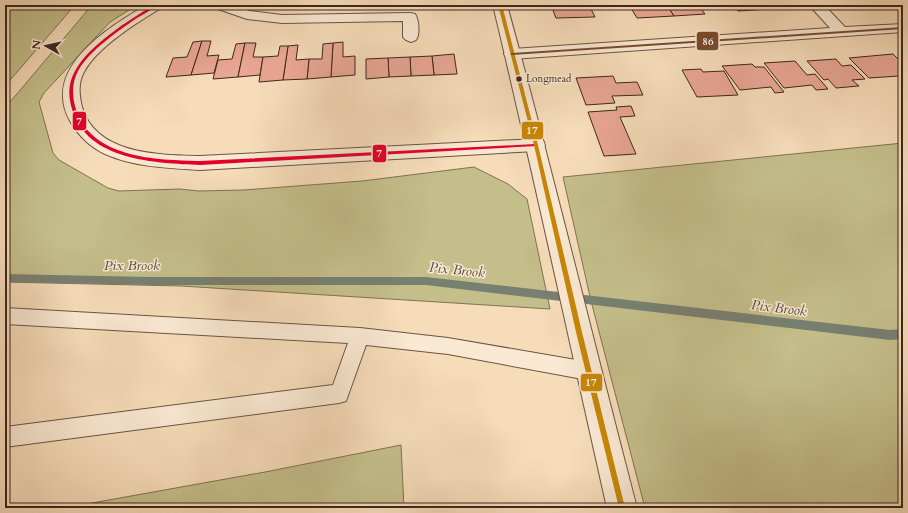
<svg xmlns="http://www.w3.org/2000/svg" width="908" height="513" font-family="Cardo,serif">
  <rect width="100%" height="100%" fill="#f6dcb9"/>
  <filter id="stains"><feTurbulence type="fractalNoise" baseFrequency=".005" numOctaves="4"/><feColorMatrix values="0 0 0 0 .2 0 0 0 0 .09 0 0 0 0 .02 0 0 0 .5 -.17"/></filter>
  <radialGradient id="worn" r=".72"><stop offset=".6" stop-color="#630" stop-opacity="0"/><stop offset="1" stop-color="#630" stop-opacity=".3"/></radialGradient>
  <g fill="#c4be8a" stroke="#807253">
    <polygon points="5,5 75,5 5,86"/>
    <polygon points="92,5 137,5 110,22 44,93 39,102 53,153 59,160 108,188 119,191 180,189 198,191 244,190 362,181 474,167 508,184 527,199 550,309 181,286 5,282 5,108"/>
    <polygon points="903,143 903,508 645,508 591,301 563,177"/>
    <polygon points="401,445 404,508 64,508 265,472"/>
  </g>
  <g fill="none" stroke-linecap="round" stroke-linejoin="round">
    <polygon fill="#778071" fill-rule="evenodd" points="5,274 151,277 426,277 890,330 903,329 903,339 890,340 426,285 151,285 5,282"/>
  </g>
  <g fill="#e9a694" stroke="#3d261c">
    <polygon points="551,5 589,5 595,17 556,18"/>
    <polygon points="629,5 667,5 674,16 637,18"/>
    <polygon points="667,5 698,5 705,14 674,16"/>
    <polygon points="710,5 734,5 737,8 713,9"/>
    <polygon points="734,5 766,5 770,9 738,11"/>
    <polygon points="202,41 191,75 166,77 173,58 187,57 193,42"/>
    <polygon points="202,41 211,41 207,56 219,55 214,73 191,75"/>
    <polygon points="343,42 343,57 355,56 355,75 331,77 333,43"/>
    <polygon points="245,43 238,77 213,79 218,60 232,59 236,44"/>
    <polygon points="245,43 256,43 253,57 263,57 260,75 238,77"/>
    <polygon points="333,43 331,77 307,79 309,59 322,59 323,44"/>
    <polygon points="298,45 296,60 309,59 307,79 283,80 288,46"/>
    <polygon points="280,46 288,46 283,80 259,82 263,57 278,56"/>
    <polygon points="454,54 457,74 434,75 432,56"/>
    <polygon points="893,54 903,64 903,79 899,76 869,78 849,58"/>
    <polygon points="432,56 434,75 411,76 410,57"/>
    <polygon points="410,57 411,76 389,77 388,58"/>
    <polygon points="388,58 389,77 366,79 366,59"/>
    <polygon points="836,59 842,66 851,65 865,79 852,80 859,86 836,88 828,79 824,80 807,61"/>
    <polygon points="795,61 807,75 815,74 828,89 816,90 812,85 784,88 764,63"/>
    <polygon points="752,64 755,67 764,67 784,92 775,93 771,87 740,90 722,66"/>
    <polygon points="701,69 703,72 724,71 738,95 697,97 682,70"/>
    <polygon points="613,76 616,83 637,82 643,95 612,96 615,103 586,105 576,78"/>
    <polygon points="631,106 635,116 620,117 636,154 604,156 588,112 617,110 616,107"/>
  </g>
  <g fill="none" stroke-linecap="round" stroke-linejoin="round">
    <g stroke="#6b5443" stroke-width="2">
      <polygon id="service" points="5,308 360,328 448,338 588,362 595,365 597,371 595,377 588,380 448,354 366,345 346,401 339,403 5,447 5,427 333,385 348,343 5,324"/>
    </g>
    <g stroke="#6b5443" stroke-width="2">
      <g id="minor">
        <path d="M146 5H163L161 8C138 22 97 47 84 72 78 83 79 94 82 107 96 155 160 155 200 156L536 139 543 140 545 145 543 150 536 151 200 170C168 168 134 167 105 154 90 147 78 135 70 121 41 68 108 28 146 5Z"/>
        <path d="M213 5H233L249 11 282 15 410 13 415 14C419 20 420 35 416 40L411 42 406 40 403 37V21L282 23 247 19 215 8Z"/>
        <polygon points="809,5 824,5 845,27 903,24 903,32 512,59 506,57 504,54 506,51 512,49 830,28"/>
      </g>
    </g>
    <g stroke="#6b5443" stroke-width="2">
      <path id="tertiary" d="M493 5H507C553 172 593 340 637 508H607C569 340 533 172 493 5Z"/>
    </g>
    <use href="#service" fill="#f9e8d2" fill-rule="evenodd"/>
    <use href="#minor" fill="#f9e8d2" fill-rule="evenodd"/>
    <use href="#tertiary" fill="#f9e8d2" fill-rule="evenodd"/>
    <g stroke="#f9e8d2" stroke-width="3">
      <path id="bus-1" d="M154 5H158C151 10 144 14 137 18 118 31 89 51 78 71 72 82 72 94 75 106 89 159 157 160 200 161L536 144 538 145 536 146 200 165C156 163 87 161 72 109 68 96 68 83 75 71 89 45 129 20 154 5Z"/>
    </g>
    <g stroke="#f9e8d2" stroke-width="3">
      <polygon id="bus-2" points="498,5 502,5 538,145 582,332 625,508 619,508 576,332 534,145"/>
    </g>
    <g stroke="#f9e8d2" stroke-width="3">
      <polygon id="bus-3" points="903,27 903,29 512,55 510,54 512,53"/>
    </g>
    <use href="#bus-1" fill="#e4002b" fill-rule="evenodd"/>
    <use href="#bus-2" fill="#c88607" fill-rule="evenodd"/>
    <use href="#bus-3" fill="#7a4b2a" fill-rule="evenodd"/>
  </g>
  <circle fill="#3d261c" stroke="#f9e8d2" stroke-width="1.5" cx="519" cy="79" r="3.5"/>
  <g text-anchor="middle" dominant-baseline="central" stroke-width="3" stroke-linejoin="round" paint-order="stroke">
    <g font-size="10" fill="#3d261c" stroke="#f9e8d2" text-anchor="start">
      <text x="526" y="79">Longmead</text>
    </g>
    <g font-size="14" font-style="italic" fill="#554c3f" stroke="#f9e8d2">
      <text x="132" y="265">Pix Brook</text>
      <text transform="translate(457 270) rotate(6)">Pix Brook</text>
      <text transform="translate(779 308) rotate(7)">Pix Brook</text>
    </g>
  </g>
  <g stroke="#f9e8d2" stroke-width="1.5">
    <rect x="696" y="31" width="23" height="20" rx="4" fill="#7a4b2a"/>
    <rect x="72" y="111" width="15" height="20" rx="4" fill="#e4002b"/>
    <rect x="521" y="121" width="23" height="19" rx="4" fill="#c88607"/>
    <rect x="372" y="144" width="15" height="19" rx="4" fill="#e4002b"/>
    <rect x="580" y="373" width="23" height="19" rx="4" fill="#c88607"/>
  </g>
  <g font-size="11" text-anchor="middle" font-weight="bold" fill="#fff">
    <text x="708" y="45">86</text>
    <text x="79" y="125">7</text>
    <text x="532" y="134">17</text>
    <text x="379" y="157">7</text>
    <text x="591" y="386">17</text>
  </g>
  <rect width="908" height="513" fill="none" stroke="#f6dcb9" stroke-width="20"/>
  <rect x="6" y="6" width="896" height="501" fill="none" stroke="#3d261c" stroke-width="2"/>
  <rect x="10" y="10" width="888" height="493" fill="none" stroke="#3d261c"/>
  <g transform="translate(46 46) rotate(278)" stroke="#f9e8d2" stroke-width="3" paint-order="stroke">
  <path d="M0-3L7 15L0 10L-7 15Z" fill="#3d261c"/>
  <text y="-6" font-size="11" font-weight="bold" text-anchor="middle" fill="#3d261c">N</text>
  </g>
  <rect width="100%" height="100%" filter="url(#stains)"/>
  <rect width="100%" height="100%" fill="url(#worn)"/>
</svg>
